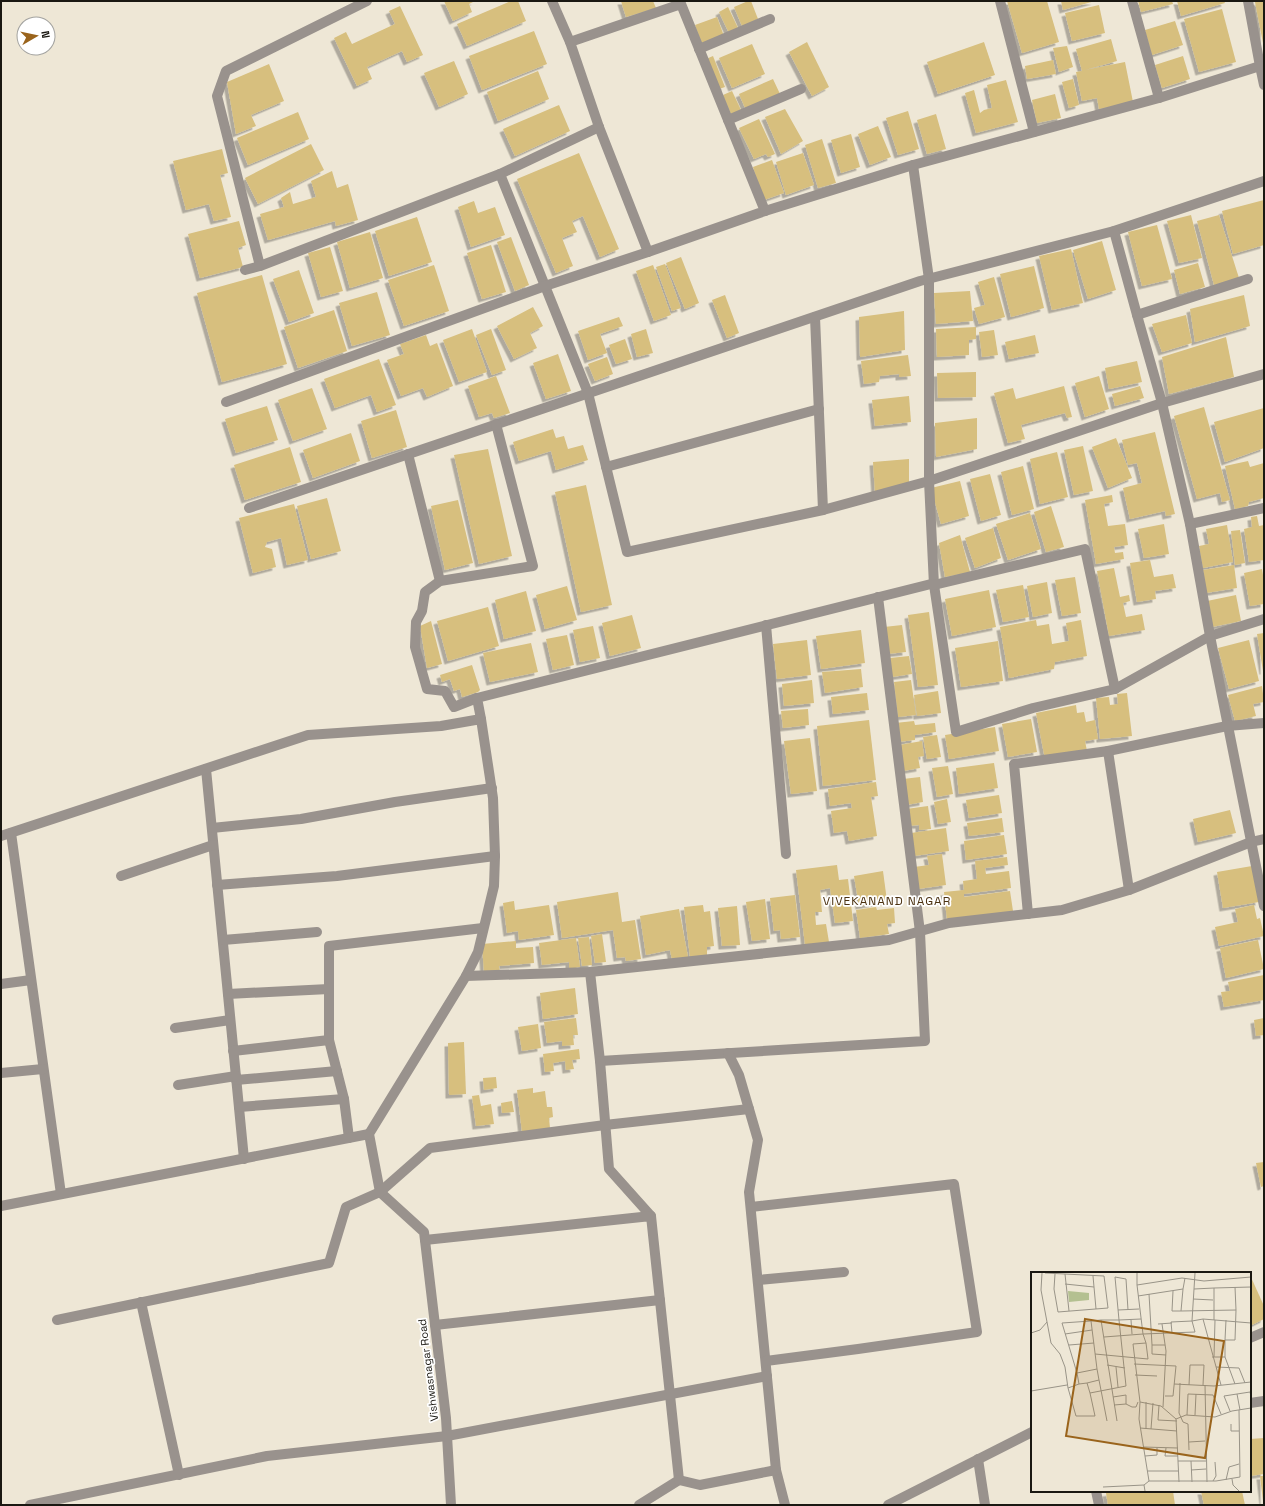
<svg xmlns="http://www.w3.org/2000/svg" width="1265" height="1506" font-family="'Space Grotesk',sans-serif">
  <defs>
    <filter id="shadow"><feDropShadow dx="-3.5" dy="3.5" stdDeviation="0" flood-color="#0004"/></filter>
  </defs>
  <rect width="100%" height="100%" fill="#eee7d6"/>
  <g fill="#d7bf7e" filter="url(#shadow)">
    <polygon points="444,1 475,1 469,4 472,12 453,21"/>
    <polygon points="511,1 518,1 526,21 467,46 457,24"/>
    <polygon points="621,1 653,1 656,8 626,17"/>
    <polygon points="748,1 751,1 758,19 742,26 734,7"/>
    <polygon points="1007,1 1047,1 1059,42 1022,53"/>
    <polygon points="1061,1 1095,1 1063,10"/>
    <polygon points="1138,1 1172,1 1173,4 1141,12"/>
    <polygon points="1177,1 1224,1 1225,3 1181,16"/>
    <polygon points="1264,1 1264,43 1263,43 1255,2"/>
    <polygon points="1099,5 1105,33 1072,41 1065,13"/>
    <polygon points="400,6 423,55 407,62 402,51 367,67 372,79 357,86 334,38 346,32 352,44 395,24 389,11"/>
    <polygon points="728,7 738,28 729,33 719,12"/>
    <polygon points="1222,9 1236,62 1199,72 1184,19"/>
    <polygon points="717,17 724,36 702,44 695,25"/>
    <polygon points="1175,21 1183,45 1152,55 1145,30"/>
    <polygon points="534,31 547,64 482,90 469,56"/>
    <polygon points="1111,39 1117,61 1085,70 1125,62 1133,102 1099,109 1097,98 1082,101 1076,72 1082,71 1076,49"/>
    <polygon points="807,42 829,87 812,96 789,52"/>
    <polygon points="984,42 995,75 938,94 927,62"/>
    <polygon points="752,44 765,74 732,88 719,58"/>
    <polygon points="1067,46 1073,67 1059,72 1053,48"/>
    <polygon points="713,56 725,87 719,89 706,59"/>
    <polygon points="1183,56 1190,79 1162,88 1155,65"/>
    <polygon points="1053,60 1056,74 1027,79 1025,66"/>
    <polygon points="454,61 468,94 439,107 424,73"/>
    <polygon points="269,64 284,101 251,115 256,126 236,134 227,82"/>
    <polygon points="538,71 549,99 498,121 487,92"/>
    <polygon points="773,79 780,94 746,110 739,94"/>
    <polygon points="1073,79 1079,105 1069,108 1062,82"/>
    <polygon points="1006,80 1018,122 976,133 965,93 974,90 980,113 984,110 992,108 987,85"/>
    <polygon points="732,91 741,110 731,114 723,95"/>
    <polygon points="1055,94 1061,118 1037,123 1032,100"/>
    <polygon points="559,105 570,131 515,156 503,129"/>
    <polygon points="785,109 803,141 781,154 765,117"/>
    <polygon points="908,111 919,149 898,155 886,118"/>
    <polygon points="298,112 309,139 248,165 237,138"/>
    <polygon points="936,114 946,149 927,154 917,120"/>
    <polygon points="759,119 775,154 768,157 766,154 754,159 739,128"/>
    <polygon points="878,126 891,157 870,165 858,134"/>
    <polygon points="851,134 860,167 841,173 831,140"/>
    <polygon points="822,139 836,183 818,188 805,145"/>
    <polygon points="311,144 324,170 258,204 245,178"/>
    <polygon points="222,149 228,173 220,175 231,217 214,221 209,204 186,210 173,161"/>
    <polygon points="579,153 619,249 600,257 583,216 572,221 577,232 562,238 573,266 556,273 517,179"/>
    <polygon points="803,153 814,185 786,195 776,162"/>
    <polygon points="772,160 784,193 764,200 753,167"/>
    <polygon points="332,171 337,188 348,184 358,220 336,226 335,221 268,240 260,214 284,207 281,198 290,192 293,204 316,197 311,181"/>
    <polygon points="1264,200 1264,245 1233,254 1222,211"/>
    <polygon points="474,201 478,213 495,207 505,235 471,247 458,207"/>
    <polygon points="1191,215 1202,258 1179,263 1167,221"/>
    <polygon points="1219,215 1239,278 1214,285 1197,221"/>
    <polygon points="417,217 432,262 389,276 375,231"/>
    <polygon points="239,221 246,245 238,248 243,267 200,278 188,234"/>
    <polygon points="1157,225 1172,279 1142,286 1128,232"/>
    <polygon points="370,232 383,278 350,288 337,242"/>
    <polygon points="511,237 529,285 515,291 497,242"/>
    <polygon points="1102,241 1116,290 1088,299 1073,250"/>
    <polygon points="491,245 506,292 482,299 467,253"/>
    <polygon points="330,247 343,291 321,297 308,253"/>
    <polygon points="1071,249 1083,303 1052,310 1039,256"/>
    <polygon points="681,257 699,303 685,309 666,263"/>
    <polygon points="1198,263 1205,287 1180,294 1174,270"/>
    <polygon points="665,264 681,308 672,311 656,267"/>
    <polygon points="434,265 449,311 404,326 388,280"/>
    <polygon points="653,265 671,315 654,321 636,271"/>
    <polygon points="1034,266 1044,308 1011,317 1000,274"/>
    <polygon points="299,270 314,313 289,322 273,279"/>
    <polygon points="262,275 287,364 222,382 197,293"/>
    <polygon points="994,277 1005,317 979,324 974,308 985,305 978,282"/>
    <polygon points="970,291 973,321 936,324 934,293"/>
    <polygon points="377,292 390,335 352,346 339,303"/>
    <polygon points="725,295 739,333 727,338 712,300"/>
    <polygon points="1244,295 1250,326 1195,342 1190,309"/>
    <polygon points="533,307 543,326 530,333 537,348 514,359 497,326"/>
    <polygon points="334,310 347,351 298,368 284,327"/>
    <polygon points="904,311 905,350 860,357 859,317"/>
    <polygon points="1186,315 1192,343 1162,352 1152,324"/>
    <polygon points="619,317 623,326 600,334 607,353 588,360 578,331"/>
    <polygon points="976,327 976,339 969,340 969,355 937,357 936,329"/>
    <polygon points="472,329 487,372 459,382 443,340"/>
    <polygon points="491,329 506,370 492,375 476,335"/>
    <polygon points="646,329 653,353 637,357 631,334"/>
    <polygon points="994,330 998,355 982,357 979,332"/>
    <polygon points="426,335 430,346 437,343 453,386 427,397 423,388 401,396 387,360 404,354 400,344"/>
    <polygon points="1035,335 1039,353 1009,359 1005,342"/>
    <polygon points="1226,337 1234,377 1169,394 1162,357"/>
    <polygon points="625,339 632,359 616,364 609,345"/>
    <polygon points="558,354 571,391 546,399 533,363"/>
    <polygon points="908,355 911,376 899,377 899,374 880,376 879,382 864,384 861,361"/>
    <polygon points="607,357 613,374 595,381 588,364"/>
    <polygon points="379,359 396,405 377,412 371,395 335,408 324,379"/>
    <polygon points="1137,361 1142,382 1109,389 1105,368"/>
    <polygon points="976,372 976,397 938,398 937,373"/>
    <polygon points="496,376 510,413 494,418 492,413 479,417 468,386"/>
    <polygon points="1099,376 1109,409 1085,417 1075,383"/>
    <polygon points="1064,386 1072,417 1067,418 1065,413 1021,425 1025,439 1008,443 994,393 1013,388 1016,399"/>
    <polygon points="1140,386 1144,398 1115,406 1112,394"/>
    <polygon points="312,388 327,429 293,441 278,400"/>
    <polygon points="909,396 911,422 875,426 872,400"/>
    <polygon points="267,406 278,440 236,453 225,419"/>
    <polygon points="1204,407 1230,500 1222,502 1220,493 1197,499 1174,416"/>
    <polygon points="1264,408 1264,448 1225,462 1214,422"/>
    <polygon points="396,410 407,447 372,458 361,421"/>
    <polygon points="977,418 977,449 936,457 935,423"/>
    <polygon points="553,429 556,438 564,436 568,449 583,445 588,460 556,470 551,451 519,461 513,442"/>
    <polygon points="1155,432 1175,514 1166,516 1165,511 1130,519 1123,488 1142,483 1137,463 1128,465 1122,440"/>
    <polygon points="351,433 360,461 313,478 303,450"/>
    <polygon points="1116,438 1132,478 1108,488 1092,447"/>
    <polygon points="1083,446 1093,491 1074,495 1064,450"/>
    <polygon points="290,447 301,482 245,500 234,465"/>
    <polygon points="488,449 512,556 479,564 454,455"/>
    <polygon points="1057,452 1068,497 1040,504 1030,459"/>
    <polygon points="909,459 909,484 875,493 873,462"/>
    <polygon points="1248,461 1250,467 1264,463 1264,498 1249,502 1248,506 1235,509 1225,466"/>
    <polygon points="1023,466 1034,509 1012,515 1001,472"/>
    <polygon points="990,474 1001,515 981,521 970,479"/>
    <polygon points="960,481 969,516 941,524 931,488"/>
    <polygon points="586,485 612,605 581,612 555,492"/>
    <polygon points="1112,495 1113,502 1104,504 1108,526 1125,524 1128,545 1114,547 1115,553 1123,552 1124,559 1096,564 1085,500"/>
    <polygon points="327,498 341,551 311,559 297,506"/>
    <polygon points="458,500 473,563 445,570 431,506"/>
    <polygon points="294,504 308,560 287,565 281,538 267,542 265,547 272,549 276,567 253,573 239,518"/>
    <polygon points="1051,506 1064,547 1046,552 1034,512"/>
    <polygon points="1030,513 1041,549 1008,560 996,524"/>
    <polygon points="1257,516 1259,526 1264,525 1264,560 1249,562 1244,529 1252,527 1251,517"/>
    <polygon points="1164,524 1169,554 1144,558 1138,529"/>
    <polygon points="1227,525 1233,562 1203,568 1199,546 1209,544 1206,529"/>
    <polygon points="993,528 1001,558 975,568 965,538"/>
    <polygon points="1240,530 1245,563 1235,565 1231,531"/>
    <polygon points="960,535 970,572 945,577 939,543"/>
    <polygon points="1150,560 1154,577 1173,574 1176,588 1155,591 1156,599 1137,602 1130,563"/>
    <polygon points="1234,565 1237,588 1206,593 1203,570"/>
    <polygon points="1114,568 1120,597 1129,595 1130,601 1123,603 1126,617 1142,614 1145,630 1109,636 1097,571"/>
    <polygon points="1262,569 1264,581 1264,604 1250,606 1244,573"/>
    <polygon points="1075,577 1081,613 1062,616 1055,580"/>
    <polygon points="1047,582 1052,613 1033,617 1027,586"/>
    <polygon points="1023,585 1029,617 1003,622 996,590"/>
    <polygon points="567,586 577,620 545,629 536,595"/>
    <polygon points="989,590 996,627 952,636 945,599"/>
    <polygon points="526,591 536,631 504,639 495,600"/>
    <polygon points="1236,595 1241,621 1212,627 1207,601"/>
    <polygon points="488,607 499,646 448,661 437,621"/>
    <polygon points="929,612 938,685 918,687 908,615"/>
    <polygon points="632,615 641,648 610,656 602,623"/>
    <polygon points="1036,620 1037,626 1049,624 1052,644 1069,641 1066,623 1081,620 1087,656 1055,662 1054,669 1009,678 1000,627"/>
    <polygon points="431,621 442,664 427,668 420,626"/>
    <polygon points="902,625 906,652 887,654 884,627"/>
    <polygon points="593,626 600,658 580,662 573,630"/>
    <polygon points="861,630 865,663 821,669 816,636"/>
    <polygon points="1264,633 1264,671 1263,671 1257,634"/>
    <polygon points="567,635 574,665 553,670 546,639"/>
    <polygon points="807,640 811,675 777,679 773,644"/>
    <polygon points="1249,640 1259,681 1229,689 1218,648"/>
    <polygon points="998,641 1003,681 961,687 955,648"/>
    <polygon points="531,643 538,672 490,682 483,653"/>
    <polygon points="909,656 912,674 892,677 890,658"/>
    <polygon points="472,665 480,690 478,692 462,697 460,689 454,691 450,679 442,682 440,675"/>
    <polygon points="861,669 863,687 825,693 822,672"/>
    <polygon points="812,680 814,703 784,706 782,684"/>
    <polygon points="911,680 916,715 898,717 894,682"/>
    <polygon points="1262,686 1264,702 1253,704 1256,716 1235,721 1228,695"/>
    <polygon points="938,691 941,713 917,716 914,695"/>
    <polygon points="867,693 869,710 833,714 831,697"/>
    <polygon points="1127,693 1132,736 1100,739 1096,698 1109,697 1110,705 1118,704 1117,694"/>
    <polygon points="1076,705 1077,713 1084,712 1086,722 1095,720 1098,739 1085,741 1087,751 1045,759 1036,713"/>
    <polygon points="808,709 809,725 783,728 781,711"/>
    <polygon points="1031,719 1037,752 1008,757 1002,724"/>
    <polygon points="869,720 876,780 823,786 817,726"/>
    <polygon points="914,721 915,725 935,723 936,732 915,735 915,740 897,742 895,723"/>
    <polygon points="995,727 999,751 949,759 945,735"/>
    <polygon points="937,735 941,757 927,759 923,737"/>
    <polygon points="810,738 817,791 791,794 784,741"/>
    <polygon points="922,741 924,756 918,757 920,768 903,771 899,745"/>
    <polygon points="994,763 998,788 959,794 956,768"/>
    <polygon points="948,766 953,794 937,797 932,768"/>
    <polygon points="920,777 923,802 906,805 903,779"/>
    <polygon points="876,782 878,796 871,797 877,836 849,841 847,831 834,833 831,811 852,808 851,803 830,806 828,789"/>
    <polygon points="999,795 1002,813 969,818 966,800"/>
    <polygon points="947,799 951,822 938,824 934,802"/>
    <polygon points="928,806 931,829 919,830 919,825 908,826 906,809"/>
    <polygon points="1230,810 1236,833 1198,842 1193,819"/>
    <polygon points="1002,818 1004,832 969,836 967,823"/>
    <polygon points="946,828 949,851 914,856 911,833"/>
    <polygon points="1004,835 1007,854 966,860 964,841"/>
    <polygon points="942,854 946,885 918,889 914,867 929,865 927,856"/>
    <polygon points="1007,857 1008,865 985,868 986,874 1009,871 1011,888 964,894 964,897 1010,891 1013,911 947,920 944,892 964,890 963,881 977,879 975,861"/>
    <polygon points="837,865 839,880 848,879 853,921 835,923 830,888 820,890 822,912 815,912 816,925 826,924 829,942 805,945 796,870"/>
    <polygon points="1252,866 1259,902 1223,908 1217,872"/>
    <polygon points="883,871 887,901 859,906 854,876"/>
    <polygon points="618,892 622,922 635,920 641,959 626,961 625,957 617,958 613,930 562,938 557,902"/>
    <polygon points="795,895 800,937 781,939 780,930 774,931 770,898"/>
    <polygon points="765,899 770,939 752,941 746,902"/>
    <polygon points="514,901 515,910 549,905 554,935 519,940 518,931 507,933 503,903"/>
    <polygon points="703,905 704,912 710,911 714,946 707,947 707,955 690,957 684,907"/>
    <polygon points="1254,905 1257,919 1260,918 1264,936 1219,946 1215,927 1238,922 1235,909"/>
    <polygon points="737,906 740,945 722,946 718,908"/>
    <polygon points="876,907 877,910 894,908 895,923 887,924 889,934 860,938 856,910"/>
    <polygon points="679,909 688,957 672,960 670,950 646,955 640,916"/>
    <polygon points="602,934 606,962 595,963 591,936"/>
    <polygon points="589,937 592,965 582,966 578,938"/>
    <polygon points="576,938 580,967 569,969 569,962 542,965 539,943"/>
    <polygon points="1258,940 1264,969 1226,978 1220,948"/>
    <polygon points="516,941 516,948 533,947 534,963 499,966 500,972 484,973 482,944"/>
    <polygon points="1264,975 1264,1000 1224,1007 1221,992 1230,991 1228,982"/>
    <polygon points="575,988 578,1014 543,1019 540,993"/>
    <polygon points="576,1018 578,1035 573,1035 574,1045 562,1046 562,1041 547,1043 544,1022"/>
    <polygon points="1264,1018 1264,1035 1256,1036 1254,1020"/>
    <polygon points="538,1024 541,1048 522,1051 518,1027"/>
    <polygon points="464,1042 466,1094 449,1095 448,1043"/>
    <polygon points="579,1049 580,1059 572,1060 574,1069 566,1070 565,1061 553,1063 554,1071 545,1072 543,1054"/>
    <polygon points="496,1077 497,1088 484,1090 483,1078"/>
    <polygon points="533,1088 533,1093 545,1091 547,1107 552,1107 553,1117 549,1118 550,1128 522,1132 517,1090"/>
    <polygon points="479,1095 481,1106 491,1104 494,1124 476,1126 472,1096"/>
    <polygon points="512,1101 514,1112 502,1113 501,1103"/>
    <polygon points="1264,1162 1264,1186 1261,1187 1256,1163"/>
    <polygon points="1250,1275 1264,1306 1264,1319 1250,1326"/>
    <polygon points="1264,1438 1264,1474 1250,1476 1250,1439"/>
    <polygon points="1260,1476 1264,1476 1264,1501 1263,1501"/>
    <polygon points="1120,1491 1173,1491 1175,1505 1108,1505 1106,1493"/>
    <polygon points="1201,1491 1242,1491 1245,1505 1204,1505"/>
  </g>
  <g fill="none" stroke-linecap="round" stroke-linejoin="round">
    <g stroke="#99928d" stroke-width="10">
      <polyline points="552,1 570,42"/>
      <polyline points="1000,1 1034,132"/>
      <polyline points="1132,1 1159,98"/>
      <polyline points="1248,1 1260,66"/>
      <polygon points="681,4 765,211 648,252 599,127 570,42"/>
      <polyline points="699,49 770,19"/>
      <polyline points="728,120 801,89"/>
      <polyline points="599,127 500,174 588,393 627,552 823,510 929,481 1162,403 1264,374"/>
      <polyline points="913,165 929,279 929,481 934,585 956,732 1033,708 1115,689"/>
      <polyline points="765,211 913,165 1159,98 1260,66 1264,85"/>
      <polyline points="260,266 217,96 226,71 367,1"/>
      <polyline points="245,270 260,266 500,174"/>
      <polyline points="1137,315 1248,279"/>
      <polyline points="815,317 823,510"/>
      <polyline points="226,402 545,286 648,252"/>
      <polyline points="408,454 440,581"/>
      <polyline points="606,467 819,409"/>
      <polyline points="249,508 920,281 1114,231 1264,181"/>
      <polyline points="1190,524 1264,508"/>
      <polyline points="1264,619 1210,636 1264,906"/>
      <polyline points="766,625 786,854"/>
      <polyline points="477,698 454,707 445,691 427,689 415,647 416,622 422,611 425,592 440,581 533,566 496,424"/>
      <polyline points="481,719 477,698 931,584 934,585 1085,549 1115,689 1210,636 1190,524 1162,403 1137,315 1114,231"/>
      <polyline points="1108,751 1227,726 1264,723"/>
      <polyline points="206,769 244,1159"/>
      <polyline points="212,828 301,819 395,802 492,788"/>
      <polyline points="11,833 61,1194"/>
      <polyline points="1,836 308,735 441,726 481,719 493,798 495,856 494,886 478,952 466,976 369,1134 380,1192 424,1232 446,1418 451,1505"/>
      <polyline points="121,876 213,845"/>
      <polyline points="217,885 337,876 495,856"/>
      <polyline points="1028,914 1014,764 1108,751 1129,890"/>
      <polyline points="223,940 317,932"/>
      <polyline points="590,972 600,1061 925,1041 920,932 878,597"/>
      <polyline points="466,976 590,972 889,940 949,923 1062,910 1129,890 1251,842 1264,839"/>
      <polyline points="1,984 31,980"/>
      <polyline points="228,994 329,989"/>
      <polyline points="175,1028 230,1020"/>
      <polyline points="233,1051 329,1040"/>
      <polyline points="728,1053 739,1075 758,1140 749,1192 776,1470 785,1505"/>
      <polyline points="600,1061 609,1169 651,1216"/>
      <polyline points="1,1073 43,1069"/>
      <polyline points="236,1080 337,1071"/>
      <polyline points="178,1085 236,1076"/>
      <polyline points="239,1107 344,1099"/>
      <polyline points="349,1138 344,1099 329,1040 329,946 483,928"/>
      <polyline points="1,1206 369,1134"/>
      <polyline points="751,1207 954,1184 977,1332 858,1349 766,1361"/>
      <polyline points="425,1240 651,1216 679,1480 639,1505"/>
      <polyline points="758,1280 844,1272"/>
      <polyline points="141,1302 179,1475"/>
      <polyline points="57,1320 329,1263 346,1207 380,1192 430,1148 605,1125 749,1109"/>
      <polyline points="435,1325 660,1300"/>
      <polyline points="1250,1338 1264,1332"/>
      <polyline points="1250,1403 1264,1401"/>
      <polyline points="978,1459 985,1505"/>
      <polyline points="679,1480 700,1485 776,1470"/>
      <polyline points="1096,1491 1099,1505"/>
      <polyline points="30,1505 267,1456 447,1436 767,1376"/>
      <polyline points="888,1505 1032,1432"/>
    </g>
  </g>
  <g text-anchor="middle" dominant-baseline="central" stroke-width="3.5" stroke-linejoin="round" paint-order="stroke">
    <g font-size="11" fill="#1a1812" stroke="#fff">
      <text transform="translate(428 1370) rotate(-97)">Vishwasnagar Road</text>
    </g>
    <g font-size="12" letter-spacing="1" fill="#4b3110" stroke="#fff">
      <text x="887" y="901">VIVEKANAND NAGAR</text>
    </g>
  </g>
  <g transform="translate(1031 1272)">
    <rect width="220" height="220" fill="#eee7d6"/>
    <path d="M37 19 58 21V28L38 30Z" fill="#b4c091"/>
    <path fill="none" stroke="#999488" stroke-width="1" d="M14 1 73 4 77 36 27 40 23 17 24 2M106 1V13L151 6 173 9 220 5M164 1 161 49 172 47M34 2 38 39M62 4 65 37M34 12 63 15M106 13 112 62 164 60 161 49 140 50 141 61M204 15 205 38M183 16 220 15M220 16V84M152 17 150 39 205 38 204 68H194V85H181M163 17 183 16V48M142 19 141 39H150M118 22 121 73M107 24 152 17 154 6M162 27 182 28M87 38 108 37M100 48 101 62M16 50 20 71 29 82 34 95 37 116M127 52 141 51M131 52 135 79 132 135M0 61 9 58 16 50 10 18 11 1M34 62 61 58M73 65 112 62 115 71 102 72 109 130M194 68 195 48M38 73 63 71M134 73H121V82L135 83M64 82 117 87 115 71M183 85 184 48M194 85 204 112M103 92 145 94 142 124H134M76 93 94 96M85 95 87 115M185 95 208 96 214 111M66 97 60 49 70 48M46 101 31 51 60 49M104 103 126 104M68 108 76 149M56 111 68 108 66 97 46 101 48 112 56 111 59 121 95 114 88 48 110 47M149 111 148 141 152 150 157 152 158 178M48 112 37 116 45 144H64M143 112 183 114 220 110M158 113 159 93H173L172 113M174 113 176 210M190 113 172 47 220 51M0 119 36 113M59 121 64 144M206 122 209 138M82 125 95 123V132M83 133 95 132 101 135H105L107 130M128 133 127 148 146 149M199 139 193 124 219 120 220 124M156 143 157 122 182 123 190 142M164 143 165 122M145 147 148 210M86 149 70 48H88L84 5 95 7 97 38M200 152V159H208M109 156 146 159M115 157V130M120 157 122 131M158 170 174 169M112 175 147 176M135 176 134 184H147M114 184 126 183V176M147 189H175M160 189 161 210M160 198 175 197M116 199H147M201 207 202 213 208 219M195 208 198 195 208 192M118 209H185L209 205 208 138M182 209 185 204 184 190M72 215 113 213M114 219 113 213 118 209 108 147 109 130 130 134 145 147 155 143 184 145 201 139 220 136"/>
    <path fill="#9a641c" fill-opacity="0.15" stroke="#9a641c" stroke-width="2" d="M54 47 193 69 174 186 35 164Z"/>
    <rect width="220" height="220" fill="none" stroke="#1a1812" stroke-width="2"/>
  </g>
  <rect width="1265" height="1506" fill="none" stroke="#1a1812" stroke-width="4"/>
  <g transform="translate(36 36) rotate(81)"><circle r="19" fill="#ffffff" stroke="#a3a3a0"/>
  <path d="M0-3L7 15L0 10L-7 15Z" fill="#9a641c"/>
  <text y="-6" font-size="11" font-weight="bold" text-anchor="middle" fill="#1a1812">N</text>
  </g>
</svg>
